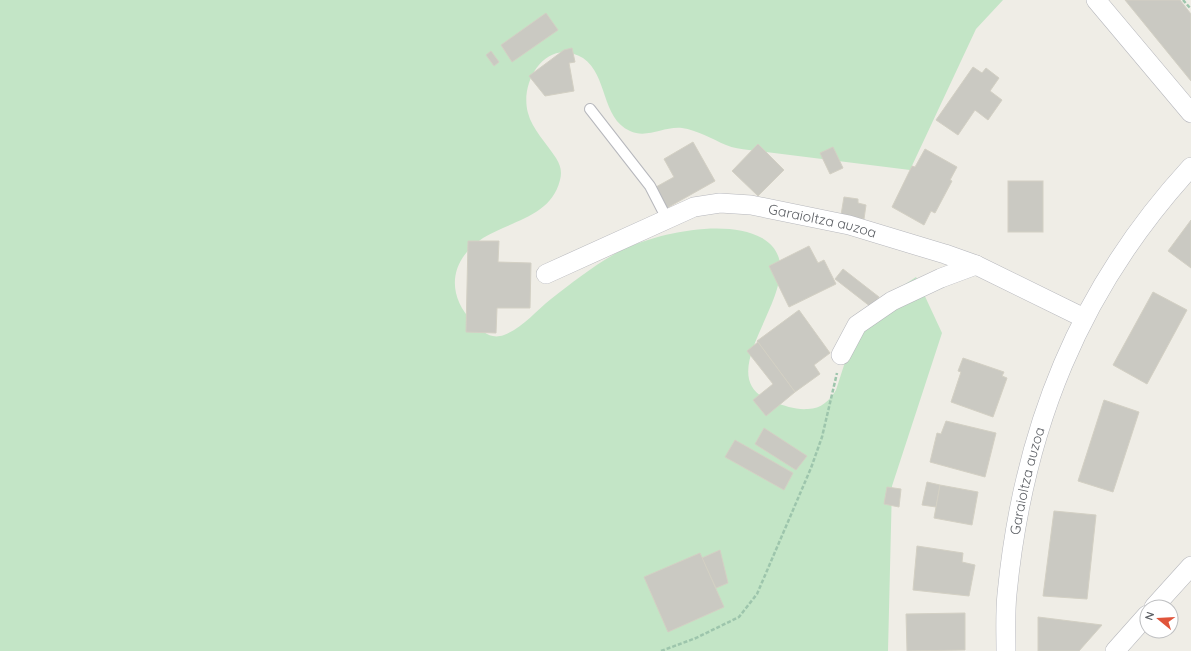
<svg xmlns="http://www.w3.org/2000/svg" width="1191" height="651" font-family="Quicksand,sans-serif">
  <rect width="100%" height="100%" fill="#efede6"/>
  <path fill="#c3e5c6" d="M0 0H1003L976 29 910 170 749 150C741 149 733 148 726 145 712 139 697 130 682 128 664 126 647 139 630 131 601 118 608 75 583 58 547 36 519 81 528 113 532 129 547 144 556 158 561 166 562 172 560 180 551 217 510 221 483 238 449 260 446 295 473 322 482 331 490 340 504 335 521 329 536 311 551 299 573 282 598 262 624 249 658 233 727 218 762 238 826 276 696 376 774 402 785 406 796 410 808 409 821 409 830 400 836 390L855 331 877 303 916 277 942 333 892 486 888 651H0Z"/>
  <g fill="#cac9c2" stroke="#d3d0c4">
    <polygon points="1125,0 1180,0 1191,14 1191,81"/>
    <polygon points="546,13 558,30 512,62 501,45"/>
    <polygon points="572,48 575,62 569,63 574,91 545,96 529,76 564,50"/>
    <polygon points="491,51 499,62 494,66 486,55"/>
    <polygon points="973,67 982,73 986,68 999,78 990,91 1002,100 988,120 975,110 958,135 936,120"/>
    <polygon points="693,142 715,181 667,208 656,187 674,177 664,159"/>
    <polygon points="758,144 784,170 758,196 732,171"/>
    <polygon points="833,147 843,168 830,174 820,153"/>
    <polygon points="925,149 957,167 950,180 952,181 935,213 931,211 924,225 892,207 912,166 915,167"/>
    <rect x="1008" y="181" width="35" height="51"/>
    <polygon points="844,197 858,199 858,203 866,205 864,219 841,215"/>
    <polygon points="1191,220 1191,268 1168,251"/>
    <polygon points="468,241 499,241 498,262 531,263 530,308 497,308 496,333 466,332"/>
    <polygon points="809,246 818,263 824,260 836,284 789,307 769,266"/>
    <polygon points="843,269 879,297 871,307 835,279"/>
    <polygon points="1153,292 1187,310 1147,384 1113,365"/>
    <polygon points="799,310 830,353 814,365 820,374 795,392 757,341"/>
    <polygon points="758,342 795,392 766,416 753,400 773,384 747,351"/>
    <polygon points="963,358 1004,372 1002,376 1007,378 993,417 951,402 961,372 958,371"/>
    <polygon points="1104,400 1139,412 1113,492 1078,481"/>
    <polygon points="946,421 996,433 985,477 930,462 937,433 941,434"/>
    <polygon points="764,428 807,456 796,470 755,444"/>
    <polygon points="735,440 793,473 784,490 725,457"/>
    <polygon points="927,482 940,485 936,507 922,505"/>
    <polygon points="940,485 978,492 972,525 934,518"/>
    <polygon points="887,487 901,489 899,507 884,504"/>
    <polygon points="1054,511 1096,515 1087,599 1043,596"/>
    <polygon points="917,546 963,553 962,562 975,565 969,596 913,590"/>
    <polygon points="720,550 728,583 716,588 702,558"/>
    <polygon points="700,553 724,607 668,632 644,577"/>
    <polygon points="965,613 965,650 907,651 906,614"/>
    <polygon points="1038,617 1102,625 1079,651 1038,651"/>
  </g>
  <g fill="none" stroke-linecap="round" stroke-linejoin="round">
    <g stroke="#b6b7bc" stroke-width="12">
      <polyline id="service" points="590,109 650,186 667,219"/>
    </g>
    <g stroke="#b6b7bc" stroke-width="20">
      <g id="minor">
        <polyline points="1096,0 1191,113"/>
        <path id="s1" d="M546 274 694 207 720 203 751 205 849 225 945 254 976 265 1084 318"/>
        <polyline points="841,355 857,325 892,301 941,278 976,265"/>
        <polyline points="1154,607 1191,566"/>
        <path id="s2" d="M1006 651C1006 632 1005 613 1007 594 1023 429 1079 289 1191 167"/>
        <polyline points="1115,651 1147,615"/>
      </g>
    </g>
    <g stroke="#9dc5ac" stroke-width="2.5" stroke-dasharray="4 2" stroke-linecap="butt">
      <polyline points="1183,0 1191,9"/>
      <polyline points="661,651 696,638 739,617 757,594 811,468 822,437 837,373"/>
    </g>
    <use href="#service" stroke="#fff" stroke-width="10"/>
    <use href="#minor" stroke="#fff" stroke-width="19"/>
  </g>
  <g text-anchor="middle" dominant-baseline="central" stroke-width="4" stroke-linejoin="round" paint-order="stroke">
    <g font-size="14" fill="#5d6065" stroke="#fff">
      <text stroke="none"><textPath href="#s1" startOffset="293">Garaioltza auzoa</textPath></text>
      <text stroke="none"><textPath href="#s2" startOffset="172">Garaioltza auzoa</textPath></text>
    </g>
  </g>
  <g transform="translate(1159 619) rotate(288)"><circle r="19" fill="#ffffff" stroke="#bebfc1"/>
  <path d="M0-3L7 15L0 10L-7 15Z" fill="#e0543a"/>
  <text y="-6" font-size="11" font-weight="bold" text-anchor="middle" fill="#5d6065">N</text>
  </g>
</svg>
